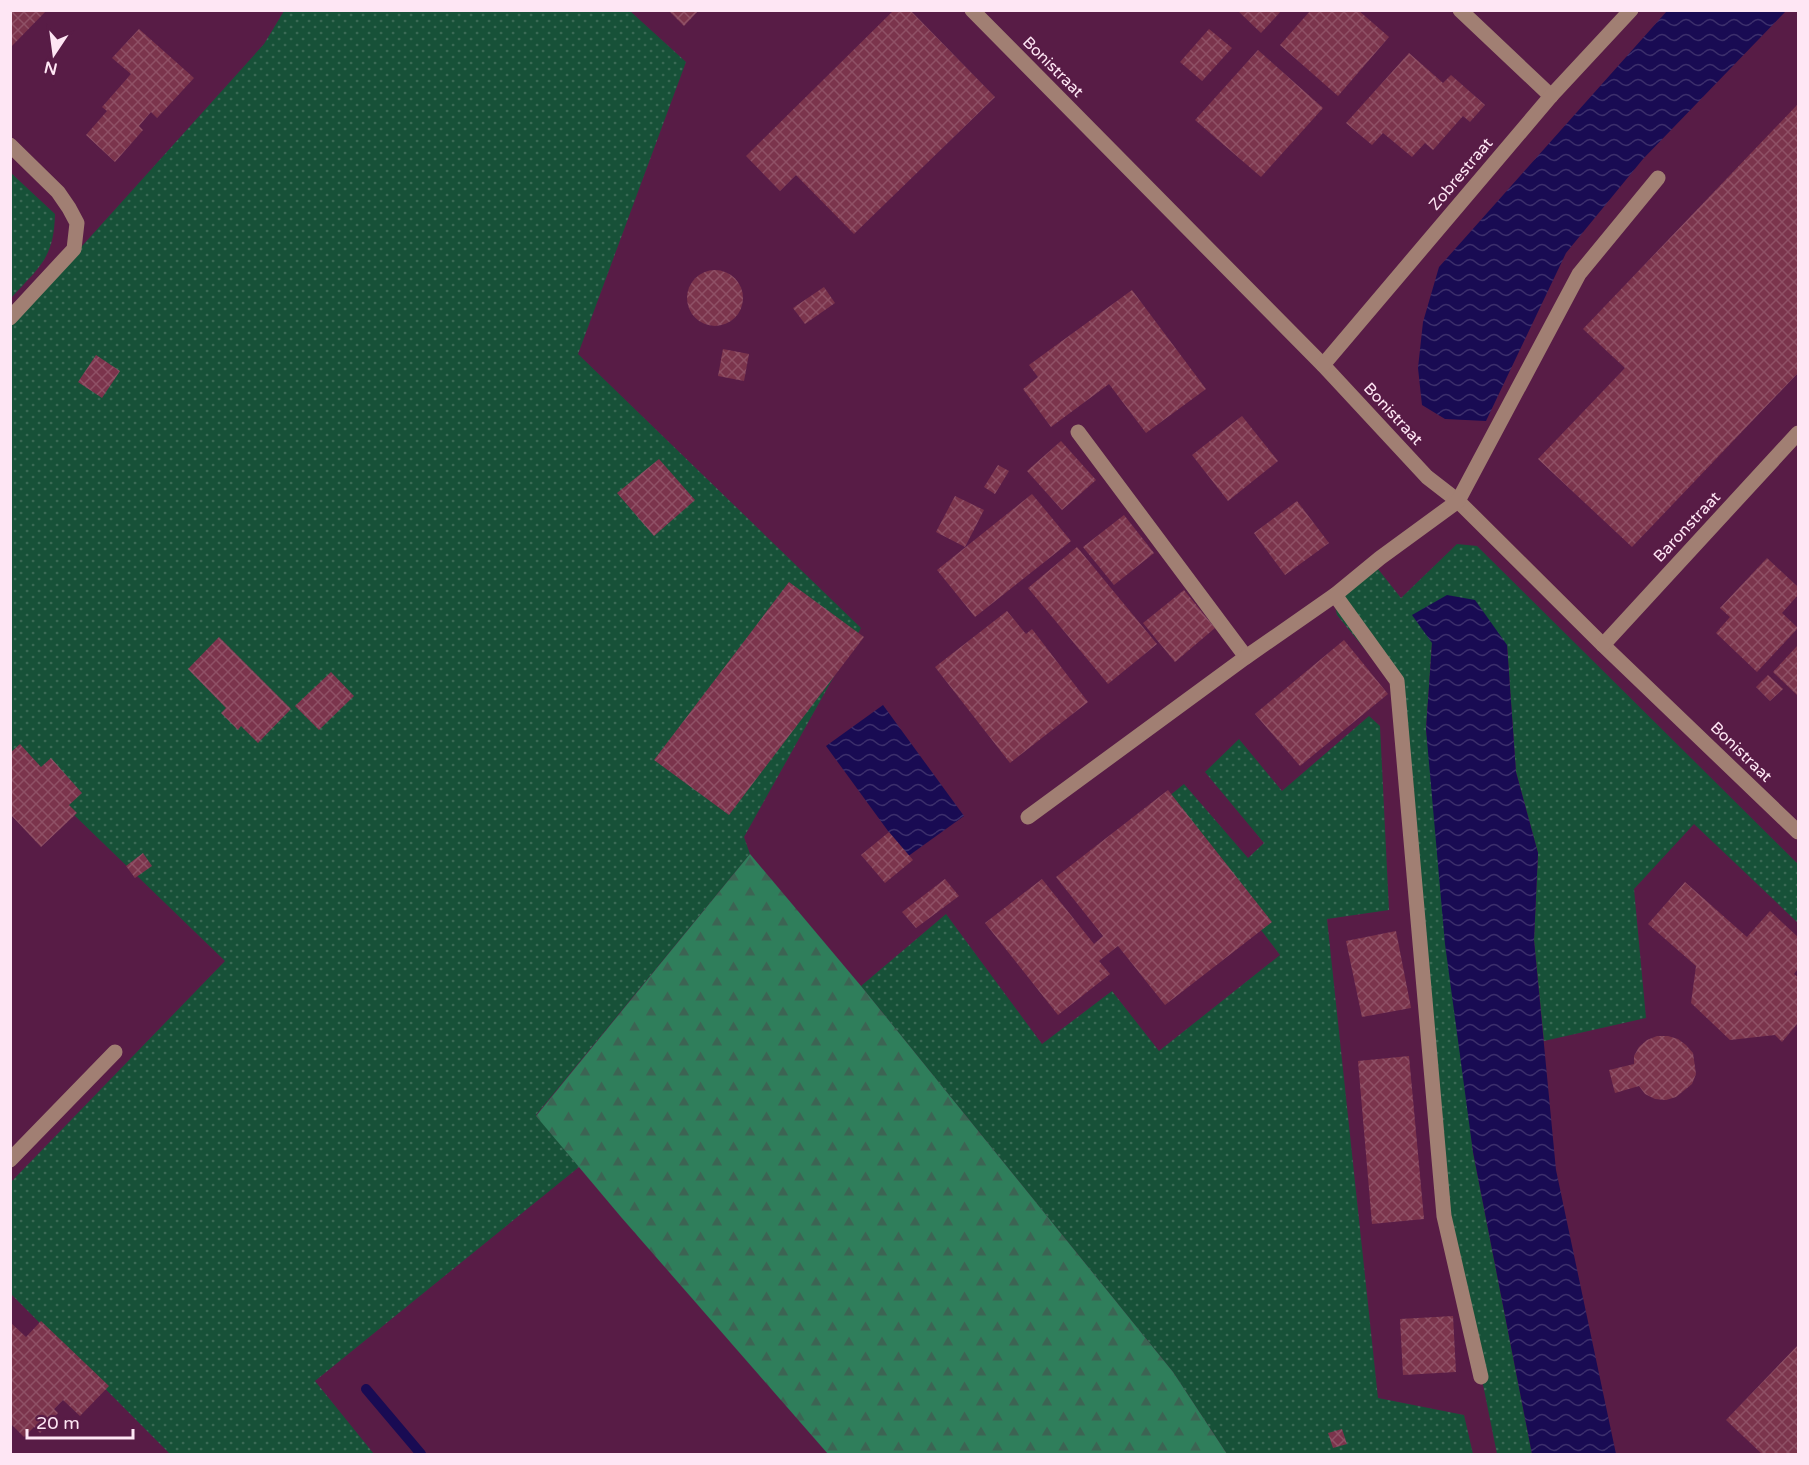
<svg xmlns="http://www.w3.org/2000/svg" width="1809" height="1465" font-family="'Varela Round',sans-serif">
  <defs>
    <pattern id="grass-dots" width="8" height="8" patternUnits="userSpaceOnUse" patternTransform="scale(1.5)"><rect width="8" height="8" fill="#175138"/><path d="M2 2h.1M6 6h.1" fill="none" stroke="#3a6a55" stroke-width="1.8" stroke-linecap="round"/></pattern>
    <pattern id="forest-firs" width="22" height="20" patternUnits="userSpaceOnUse" patternTransform="scale(1.5)"><rect width="22" height="20" fill="#2f7e5b"/><path d="M5 1l3.5 6h-7zM16 11l3.5 6h-7z" fill="#3c6453"/></pattern>
    <pattern id="water-waves" width="16" height="10" patternUnits="userSpaceOnUse" patternTransform="scale(1.5)"><rect width="16" height="10" fill="#190b53"/><path d="M0 5q4-4 8 0t8 0" fill="none" stroke="#3c2f6c"/></pattern>
    <pattern id="building-cross-hatch" width="8" height="8" patternUnits="userSpaceOnUse" patternTransform="scale(1.5)"><rect width="8" height="8" fill="#7b344c"/><path d="M0 0l8 8M0 8l8-8" fill="none" stroke="#8f5166"/></pattern>
  </defs>
  <rect width="100%" height="100%" fill="#581c46"/>
  <g fill="url(#grass-dots)">
    <polygon points="284,11 630,11 686,62 578,354 861,628 744,837 750,854 536,1115 579,1167 315,1381 374,1454 170,1454 11,1294 11,1182 225,961 11,754 10,326 264,44"/>
    <path d="M10 172 55 214C54 259 39 267 11 298Z"/>
    <polygon points="1457,544 1477,546 1798,864 1798,923 1694,824 1634,889 1646,1018 1544,1041 1534,940 1538,853 1516,772 1507,645 1432,643 1426,729 1473,1152 1532,1454 1497,1454 1437,1156 1395,686 1337,615 1335,606 1338,598 1378,569 1401,598"/>
    <polygon points="1369,716 1380,726 1389,910 1327,919 1378,1398 1464,1415 1473,1454 1227,1454 1173,1372 861,986 946,914 1042,1044 1112,991 1159,1051 1280,955 1163,801 1184,784 1248,858 1264,843 1205,772 1239,739 1282,791"/>
  </g>
  <polygon fill="url(#forest-firs)" points="750,854 861,986 1173,1372 1227,1454 828,1454 621,1217 536,1116"/>
  <g fill="url(#water-waves)">
    <polygon points="1667,11 1786,11 1643,159 1566,253 1486,421 1445,419 1422,405 1418,368 1423,322 1439,267"/>
    <polygon points="1447,595 1475,600 1507,645 1516,772 1538,853 1534,940 1556,1170 1616,1454 1532,1454 1473,1152 1445,944 1426,729 1432,643 1412,615"/>
    <polygon points="883,705 964,816 907,857 826,746"/>
  </g>
  <g fill="none" stroke-linecap="round" stroke-linejoin="round">
    <polyline stroke="#190b53" stroke-width="10" points="366,1389 421,1454"/>
  </g>
  <g fill="url(#building-cross-hatch)">
    <polygon points="10,10 47,10 10,48"/>
    <polygon points="668,10 699,10 684,26"/>
    <polygon points="894,10 910,10 995,97 854,234 796,175 780,191 746,156"/>
    <polygon points="1237,10 1282,10 1261,33"/>
    <polygon points="1311,10 1358,10 1389,37 1338,96 1280,45"/>
    <polygon points="139,29 194,78 157,118 151,112 139,126 143,130 115,162 86,135 107,111 102,107 131,74 112,58"/>
    <polygon points="1209,29 1232,48 1202,81 1180,62"/>
    <polygon points="1258,50 1323,108 1261,177 1195,120"/>
    <polygon points="1409,53 1443,83 1451,75 1485,105 1470,122 1463,116 1433,150 1425,143 1412,157 1383,133 1372,145 1346,123"/>
    <polygon points="1798,104 1798,373 1632,547 1538,459 1625,368 1583,329"/>
    <circle cx="715" cy="298" r="28"/>
    <polygon points="824,287 835,303 805,324 793,308"/>
    <polygon points="1132,290 1206,389 1146,433 1109,384 1051,427 1023,389 1038,377 1029,365"/>
    <polygon points="723,349 749,354 744,381 718,376"/>
    <polygon points="96,355 120,371 102,398 78,382"/>
    <polygon points="1242,416 1278,461 1228,501 1192,455"/>
    <polygon points="1061,441 1096,480 1062,510 1027,471"/>
    <polygon points="659,459 695,500 654,536 617,493"/>
    <polygon points="998,465 1009,471 995,494 984,487"/>
    <polygon points="1032,494 1071,541 975,617 937,570"/>
    <polygon points="955,496 984,510 965,547 936,532"/>
    <polygon points="1297,501 1329,543 1285,575 1254,533"/>
    <polygon points="1124,515 1154,553 1114,585 1083,547"/>
    <polygon points="1077,547 1157,644 1108,684 1028,588"/>
    <polygon points="1767,558 1798,587 1798,595 1782,613 1798,628 1757,672 1716,633 1730,617 1720,608"/>
    <polygon points="789,582 864,637 729,815 654,760"/>
    <polygon points="1184,590 1215,628 1175,662 1143,623"/>
    <polygon points="1007,611 1026,634 1032,629 1088,702 1010,763 935,667"/>
    <polygon points="219,637 291,709 258,743 241,726 238,730 221,713 226,708 188,669"/>
    <polygon points="1344,640 1388,694 1300,766 1255,714"/>
    <polygon points="1798,645 1798,696 1773,672"/>
    <polygon points="331,672 354,696 319,730 295,706"/>
    <polygon points="1768,675 1783,689 1770,701 1756,687"/>
    <polygon points="20,744 41,767 51,758 82,793 69,805 77,813 41,847 10,814 10,753"/>
    <polygon points="1168,790 1272,922 1165,1005 1118,946 1099,961 1110,974 1058,1015 985,923 1042,879 1094,944 1103,936 1056,877"/>
    <polygon points="889,832 913,860 885,883 861,855"/>
    <polygon points="143,853 152,866 135,878 126,866"/>
    <polygon points="945,879 959,896 916,928 902,912"/>
    <polygon points="1685,882 1747,937 1770,911 1798,937 1798,969 1794,974 1798,977 1798,1023 1782,1042 1775,1035 1730,1040 1691,1003 1696,966 1648,924"/>
    <polygon points="1396,931 1411,1008 1362,1017 1346,941"/>
    <polygon points="1657,1036 1668,1036 1678,1039 1686,1045 1693,1053 1696,1074 1692,1084 1676,1097 1666,1100 1655,1099 1645,1094 1639,1086 1615,1093 1609,1070 1634,1064 1634,1056 1639,1047 1647,1040"/>
    <polygon points="1409,1056 1424,1219 1372,1224 1358,1061"/>
    <polygon points="1453,1316 1456,1372 1403,1375 1400,1319"/>
    <polygon points="41,1321 109,1386 80,1416 63,1400 54,1409 58,1413 40,1433 34,1427 24,1437 10,1423 10,1322 26,1337"/>
    <polygon points="1798,1345 1798,1454 1762,1454 1726,1420"/>
    <polygon points="1342,1429 1347,1444 1333,1448 1328,1433"/>
  </g>
  <g fill="none" stroke-linecap="round" stroke-linejoin="round">
    <g stroke="#a17f73" stroke-width="15">
      <polyline points="972,10 1323,365 1427,477 1458,501 1603,645 1798,832"/>
      <polyline points="1460,10 1551,96"/>
      <polyline points="10,145 58,192 69,208 77,223 74,249 10,318"/>
      <polyline points="1323,365 1551,96 1631,10"/>
      <polyline points="1078,432 1246,657"/>
      <polyline points="1335,595 1397,681 1444,1216 1481,1377"/>
      <polyline points="1603,645 1798,433"/>
      <polyline points="1028,817 1246,657 1335,595 1380,558 1458,501 1579,274 1658,178"/>
      <polyline points="10,1160 115,1052"/>
    </g>
  </g>
  <g text-anchor="middle" dominant-baseline="central" stroke-width="4.5" stroke-linejoin="round" paint-order="stroke">
    <g font-size="16" fill="#fee6f4" stroke="#581c46">
      <text transform="translate(1053 67) rotate(45)">Bonistraat</text>
      <text transform="translate(1461 174) rotate(-50)">Zobrestraat</text>
      <text transform="translate(1393 414) rotate(47)">Bonistraat</text>
      <text transform="translate(1687 527) rotate(-47)">Baronstraat</text>
      <text transform="translate(1741 752) rotate(44)">Bonistraat</text>
    </g>
  </g>
  <rect width="1809" height="1465" fill="none" stroke="#fee6f4" stroke-width="24"/>
  <g transform="translate(54 54) rotate(193)" stroke="#581c46" stroke-width="4.5" paint-order="stroke">
  <path d="M0-4.5L10 22L0 15L-10 22Z" fill="#fee6f4"/>
  <text y="-9" font-size="16" font-weight="bold" text-anchor="middle" fill="#fee6f4">N</text>
  </g>
  <path d="M27 1429v9h106v-9" fill="none" stroke="#fee6f4" stroke-width="3"/>
  <text x="36" y="1429" font-size="18" fill="#fee6f4" stroke="#581c46" stroke-width="4.5" paint-order="stroke">20 m</text>
</svg>
